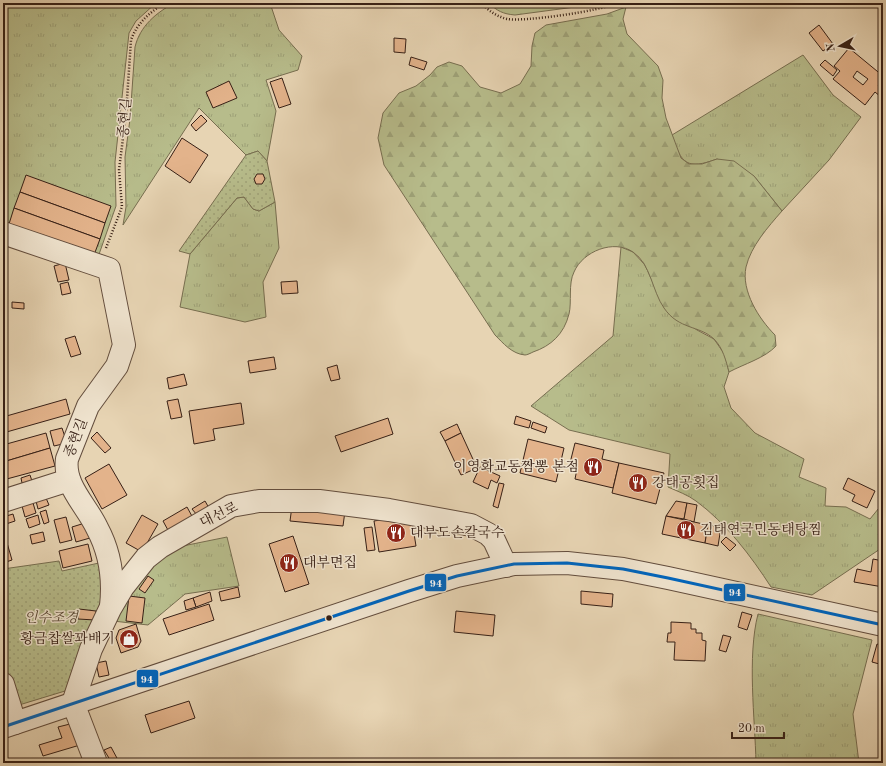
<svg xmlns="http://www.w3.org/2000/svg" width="886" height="766" font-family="'Old Standard TT','Noto Serif KR',serif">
  <defs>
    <pattern id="grass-tufts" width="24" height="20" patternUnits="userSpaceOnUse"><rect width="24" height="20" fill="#b7bc8b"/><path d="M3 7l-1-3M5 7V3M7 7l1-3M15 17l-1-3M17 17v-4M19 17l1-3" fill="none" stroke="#9ea177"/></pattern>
    <pattern id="forest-firs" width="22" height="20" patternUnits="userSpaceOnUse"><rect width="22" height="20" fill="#b7bc8b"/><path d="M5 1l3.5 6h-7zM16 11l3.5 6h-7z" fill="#9ea177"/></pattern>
    <pattern id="garden-dots" width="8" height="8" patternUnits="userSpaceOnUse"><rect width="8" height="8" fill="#b7bc8b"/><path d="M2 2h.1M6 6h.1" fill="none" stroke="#9ea177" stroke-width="1.8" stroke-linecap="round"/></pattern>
  </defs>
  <rect width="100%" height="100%" fill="#e7d4b3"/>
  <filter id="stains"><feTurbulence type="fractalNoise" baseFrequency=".005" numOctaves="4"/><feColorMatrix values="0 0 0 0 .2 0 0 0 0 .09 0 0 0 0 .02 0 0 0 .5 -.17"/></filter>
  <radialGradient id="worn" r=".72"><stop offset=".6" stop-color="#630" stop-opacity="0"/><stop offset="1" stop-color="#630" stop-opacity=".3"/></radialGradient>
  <g fill="url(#grass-tufts)" stroke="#776e50">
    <polygon points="3,3 156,3 136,21 129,33 115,162 116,206 97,260 3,228"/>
    <path d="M174 3H270L279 30 302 56 298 70 266 80 276 111 267 161 258 151 246 155 199 108 123 225 126 207 125 157 130 119 135 47C140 26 156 13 174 3Z"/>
    <path d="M489 3H605L515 15C503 14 497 11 489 3Z"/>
    <path d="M803 55 833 95 861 117 829 160 782 211 754 176 717 159C687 170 681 164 672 135Z"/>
    <polygon points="244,197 253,209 259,211 275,202 279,248 263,282 266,317 245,322 180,307 190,254 237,198"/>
    <path d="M621 247 633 252 645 265 664 307 697 330 714 339 725 355 729 372 724 387 731 408 755 433 804 459 799 477 826 488 825 506 846 507 870 519 883 503V547L812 595 771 587C751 556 726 523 696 501 688 495 677 491 668 487L670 454 569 430 531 406 613 336Z"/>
    <polygon points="227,537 239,586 185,594 148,625 113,621 127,589 163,550"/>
    <path d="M758 614 872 640 853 714 859 763H756C755 718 747 657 758 614Z"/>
  </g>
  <path fill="url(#forest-firs)" stroke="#776e50" d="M626 7 623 19 627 34 658 66 663 80 662 98 666 118 681 158 689 164H702L717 159 734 161 754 176 782 211C768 227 751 246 746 267 741 291 759 319 775 335L776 346C765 358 744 364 729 372 726 361 723 348 714 339 699 325 679 330 664 308 652 291 651 264 633 252 614 239 583 251 574 272 568 284 572 302 569 314 564 334 551 346 533 352 531 353 527 355 525 355 512 354 503 343 495 335L384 165 378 138 383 113 399 93 416 86 430 75 437 67 449 62 462 66 480 87 501 93 520 84 531 66 532 46 535 33 546 25 607 14Z"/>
  <g fill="url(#garden-dots)" stroke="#776e50">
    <polygon points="258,151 267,161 275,202 259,211 253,209 244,197 237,198 190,254 179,251 246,155"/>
    <polygon points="59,561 62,571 99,563 106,593 70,688 65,691 19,705 15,700 3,661 3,569"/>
  </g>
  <g fill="#e3b38b" stroke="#372016" fill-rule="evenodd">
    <polygon points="819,25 833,44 823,51 809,33"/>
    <polygon points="394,38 406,39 405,53 394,52"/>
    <path d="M849 48 883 76V80L878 86 883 90V95L881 97 875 92 865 105 833 79 840 71 834 66ZM857 71 868 79 863 85 853 77Z"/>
    <polygon points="411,57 427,62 424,70 409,65"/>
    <polygon points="825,60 837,70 833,76 820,65"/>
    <polygon points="282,78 291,104 279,108 270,82"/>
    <polygon points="229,81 237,98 213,108 206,92"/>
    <polygon points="201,115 207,121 196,131 191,125"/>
    <polygon points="182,138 208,155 190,183 165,166"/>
    <polygon points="257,174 263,174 265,179 262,184 256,184 254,179"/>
    <polygon points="26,175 111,206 105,223 20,192"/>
    <polygon points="20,192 105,223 100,239 14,208"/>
    <polygon points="14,208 100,239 94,255 9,224"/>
    <polygon points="65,263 69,280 58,282 54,266"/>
    <polygon points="297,281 298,293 282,294 281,282"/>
    <polygon points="68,282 71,293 62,295 60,284"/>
    <polygon points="12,302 24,303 24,309 12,308"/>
    <polygon points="75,336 81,354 71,357 65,339"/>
    <polygon points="274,357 276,369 250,373 248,361"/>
    <polygon points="337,365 340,379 331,381 327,368"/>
    <polygon points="184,374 187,385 169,389 167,378"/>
    <polygon points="66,399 70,414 3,433 3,417"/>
    <polygon points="178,399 182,417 171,419 167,401"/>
    <polygon points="241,403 244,424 213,429 215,440 194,444 189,411"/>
    <polygon points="516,416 531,421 529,428 514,424"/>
    <polygon points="388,418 393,434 341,452 335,436"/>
    <polygon points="533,422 547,427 545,433 531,428"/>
    <polygon points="457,424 461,433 445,441 440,432"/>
    <polygon points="62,428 67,443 54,446 50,431"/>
    <polygon points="97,432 111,448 105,453 91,438"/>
    <polygon points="46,433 50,448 3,462 3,445"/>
    <polygon points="461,433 477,468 461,475 445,441"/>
    <polygon points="528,439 564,448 556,482 520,473"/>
    <polygon points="575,443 604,450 602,459 619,463 613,488 575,479 577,469 569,467"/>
    <polygon points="50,448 55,466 3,480 3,462"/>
    <polygon points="619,463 664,473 656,504 612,493"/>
    <polygon points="109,464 127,495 102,509 85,478"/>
    <polygon points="480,467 500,476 497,483 491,480 488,489 473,482"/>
    <polygon points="30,475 32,481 22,483 21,478"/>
    <polygon points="848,478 875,491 867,508 852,501 855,495 843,489"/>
    <polygon points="499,483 504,484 498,508 493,506"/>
    <polygon points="46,498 49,505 38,509 36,501"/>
    <polygon points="205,501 209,508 197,515 192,509"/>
    <polygon points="676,501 687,503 684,519 666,516"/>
    <polygon points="33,503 36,513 25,517 22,506"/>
    <polygon points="687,503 697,505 694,522 684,519"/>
    <polygon points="292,506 345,511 343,526 290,521"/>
    <polygon points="187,507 193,518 169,532 163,521"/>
    <polygon points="46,510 49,522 44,524 40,512"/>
    <polygon points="13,514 15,521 3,525 3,517"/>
    <polygon points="38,515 40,524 29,528 26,519"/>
    <polygon points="142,515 158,524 142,552 126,543"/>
    <polygon points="411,515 416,546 379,552 374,521"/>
    <polygon points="666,516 708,525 705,543 662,534"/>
    <polygon points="66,517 72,540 60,543 54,520"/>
    <polygon points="85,523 90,538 76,542 72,527"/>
    <polygon points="708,525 721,527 718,546 705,543"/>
    <polygon points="372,527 375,550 367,551 364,528"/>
    <polygon points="3,529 12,560 3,563"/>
    <polygon points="43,532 45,541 32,544 30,535"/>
    <polygon points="293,536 309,584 285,592 269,544"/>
    <polygon points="726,537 736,545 730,551 721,542"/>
    <polygon points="88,544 92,561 63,568 59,551"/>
    <polygon points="873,559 883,561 883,587 854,582 857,569 871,572"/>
    <polygon points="148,576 154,580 145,593 139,589"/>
    <polygon points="238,587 240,597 221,601 219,592"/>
    <polygon points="581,591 613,594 612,607 581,604"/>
    <polygon points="210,592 212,601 196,607 193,598"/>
    <polygon points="129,596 145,598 142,623 126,621"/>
    <polygon points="193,598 196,607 186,610 184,601"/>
    <polygon points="209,604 214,620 169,635 163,619"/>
    <polygon points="79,609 96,611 95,620 78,619"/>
    <polygon points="456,611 495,615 493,636 454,632"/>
    <polygon points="742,612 752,615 747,630 738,627"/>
    <polygon points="671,622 691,623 691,629 696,629 696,633 702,633 702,640 706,641 705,661 674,660 675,642 667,642 668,633 671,633"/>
    <polygon points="136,624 141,641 138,647 121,653 116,638 119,630"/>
    <polygon points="723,635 731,637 726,652 719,650"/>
    <polygon points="877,644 883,646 883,665 872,662"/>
    <polygon points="106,661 109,675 99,677 96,663"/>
    <polygon points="189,701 195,718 151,733 145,715"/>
    <polygon points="74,723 80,745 43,756 39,745 62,738 58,727"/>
    <polygon points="111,747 118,760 112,763 104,750"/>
  </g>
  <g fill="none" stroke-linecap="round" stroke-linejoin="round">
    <g stroke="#634d3d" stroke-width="24">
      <g id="minor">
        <path d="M3 233 109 269 124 345 117 366 88 406 67 459C63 485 87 506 97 528 110 552 114 579 111 606"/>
        <polyline points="3,501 69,480"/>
        <polyline points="3,684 15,723"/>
        <polyline points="3,727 409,591 457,576 514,564 567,563 623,569 668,578 883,625"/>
        <polyline points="96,763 73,703 91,649 110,609 123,587 146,558 160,547 231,506 259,501 319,501 389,510 471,525 488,534 494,540 506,566"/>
      </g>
    </g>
    <g stroke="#372016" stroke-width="2.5" stroke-dasharray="1 2" stroke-linecap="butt">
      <path d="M481 3C489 11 496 16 507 19 523 22 602 11 616 3"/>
      <path d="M106 248 122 207 119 170 126 114 131 40C137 23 150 12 165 3"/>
    </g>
    <use href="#minor" stroke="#efe3ce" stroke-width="22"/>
    <g stroke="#efe3ce" stroke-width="6">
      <polyline id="bus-1" points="3,727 409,591 457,576 514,564 567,563 623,569 668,578 883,625"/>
    </g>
    <use href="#bus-1" stroke="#0065bd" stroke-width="3"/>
  </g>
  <defs>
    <g id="restaurant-disc" transform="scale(1)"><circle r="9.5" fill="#8f2418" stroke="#efe3ce"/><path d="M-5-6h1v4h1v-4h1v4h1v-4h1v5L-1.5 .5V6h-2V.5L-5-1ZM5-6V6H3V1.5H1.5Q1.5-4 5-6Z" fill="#fff"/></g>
    <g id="shop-disc" transform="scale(1)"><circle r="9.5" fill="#8f2418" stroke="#efe3ce"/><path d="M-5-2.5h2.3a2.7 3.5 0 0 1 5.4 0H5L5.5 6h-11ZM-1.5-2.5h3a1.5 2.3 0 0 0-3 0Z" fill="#fff"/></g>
  </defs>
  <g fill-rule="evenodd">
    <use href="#restaurant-disc" x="593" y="467"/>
    <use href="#restaurant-disc" x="638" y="483"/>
    <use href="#restaurant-disc" x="686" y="530"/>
    <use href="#restaurant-disc" x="396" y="533"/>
    <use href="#restaurant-disc" x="289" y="563"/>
    <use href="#shop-disc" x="129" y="639"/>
  </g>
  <circle fill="#372016" stroke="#efe3ce" stroke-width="1.5" cx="329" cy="618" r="3.5"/>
  <g text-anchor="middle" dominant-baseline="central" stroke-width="3" stroke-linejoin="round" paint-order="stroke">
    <g font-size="14" fill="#372016" stroke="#efe3ce">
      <text transform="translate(125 118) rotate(-85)">종현길</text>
      <text transform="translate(76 438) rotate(-69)">종현길</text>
      <text transform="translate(219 515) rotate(-26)">대선로</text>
    </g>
    <g font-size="14" fill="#372016" stroke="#efe3ce" text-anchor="start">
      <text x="579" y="467" text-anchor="end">이영화교동짬뽕 본점</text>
      <text x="652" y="483">강태공횟집</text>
      <text x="700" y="530">김태연국민동태탕찜</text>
      <text x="410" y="533">대부도손칼국수</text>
      <text x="303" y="563">대부면집</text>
      <text x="115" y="639" text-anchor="end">황금찹쌀꽈배기</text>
    </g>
    <g font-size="14" font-style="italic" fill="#574733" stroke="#efe3ce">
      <text x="51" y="618">인수조경</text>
    </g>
  </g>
  <g stroke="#efe3ce" stroke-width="1.5">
    <rect x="424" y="573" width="23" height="19" rx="4" fill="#0065bd"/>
    <rect x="723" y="583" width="23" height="19" rx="4" fill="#0065bd"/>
    <rect x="136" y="669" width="23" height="19" rx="4" fill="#0065bd"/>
  </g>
  <g font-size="11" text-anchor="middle" font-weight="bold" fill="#fff">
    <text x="436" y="587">94</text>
    <text x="735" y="596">94</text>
    <text x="147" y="683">94</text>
  </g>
  <rect width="886" height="766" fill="none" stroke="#e7d4b3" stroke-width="16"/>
  <rect x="4" y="4" width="878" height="758" fill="none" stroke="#372016" stroke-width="2"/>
  <rect x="8" y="8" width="870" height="750" fill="none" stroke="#372016"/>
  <g transform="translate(840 46) rotate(261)" stroke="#efe3ce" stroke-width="3" paint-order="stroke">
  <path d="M0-3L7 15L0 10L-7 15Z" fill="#372016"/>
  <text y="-6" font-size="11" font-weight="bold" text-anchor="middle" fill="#372016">N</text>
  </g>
  <path d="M732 732v6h52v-6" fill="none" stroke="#372016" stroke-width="2"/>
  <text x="738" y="732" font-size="12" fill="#372016" stroke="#efe3ce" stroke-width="3" paint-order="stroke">20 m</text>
  <rect width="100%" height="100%" filter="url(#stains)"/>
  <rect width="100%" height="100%" fill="url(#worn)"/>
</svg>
